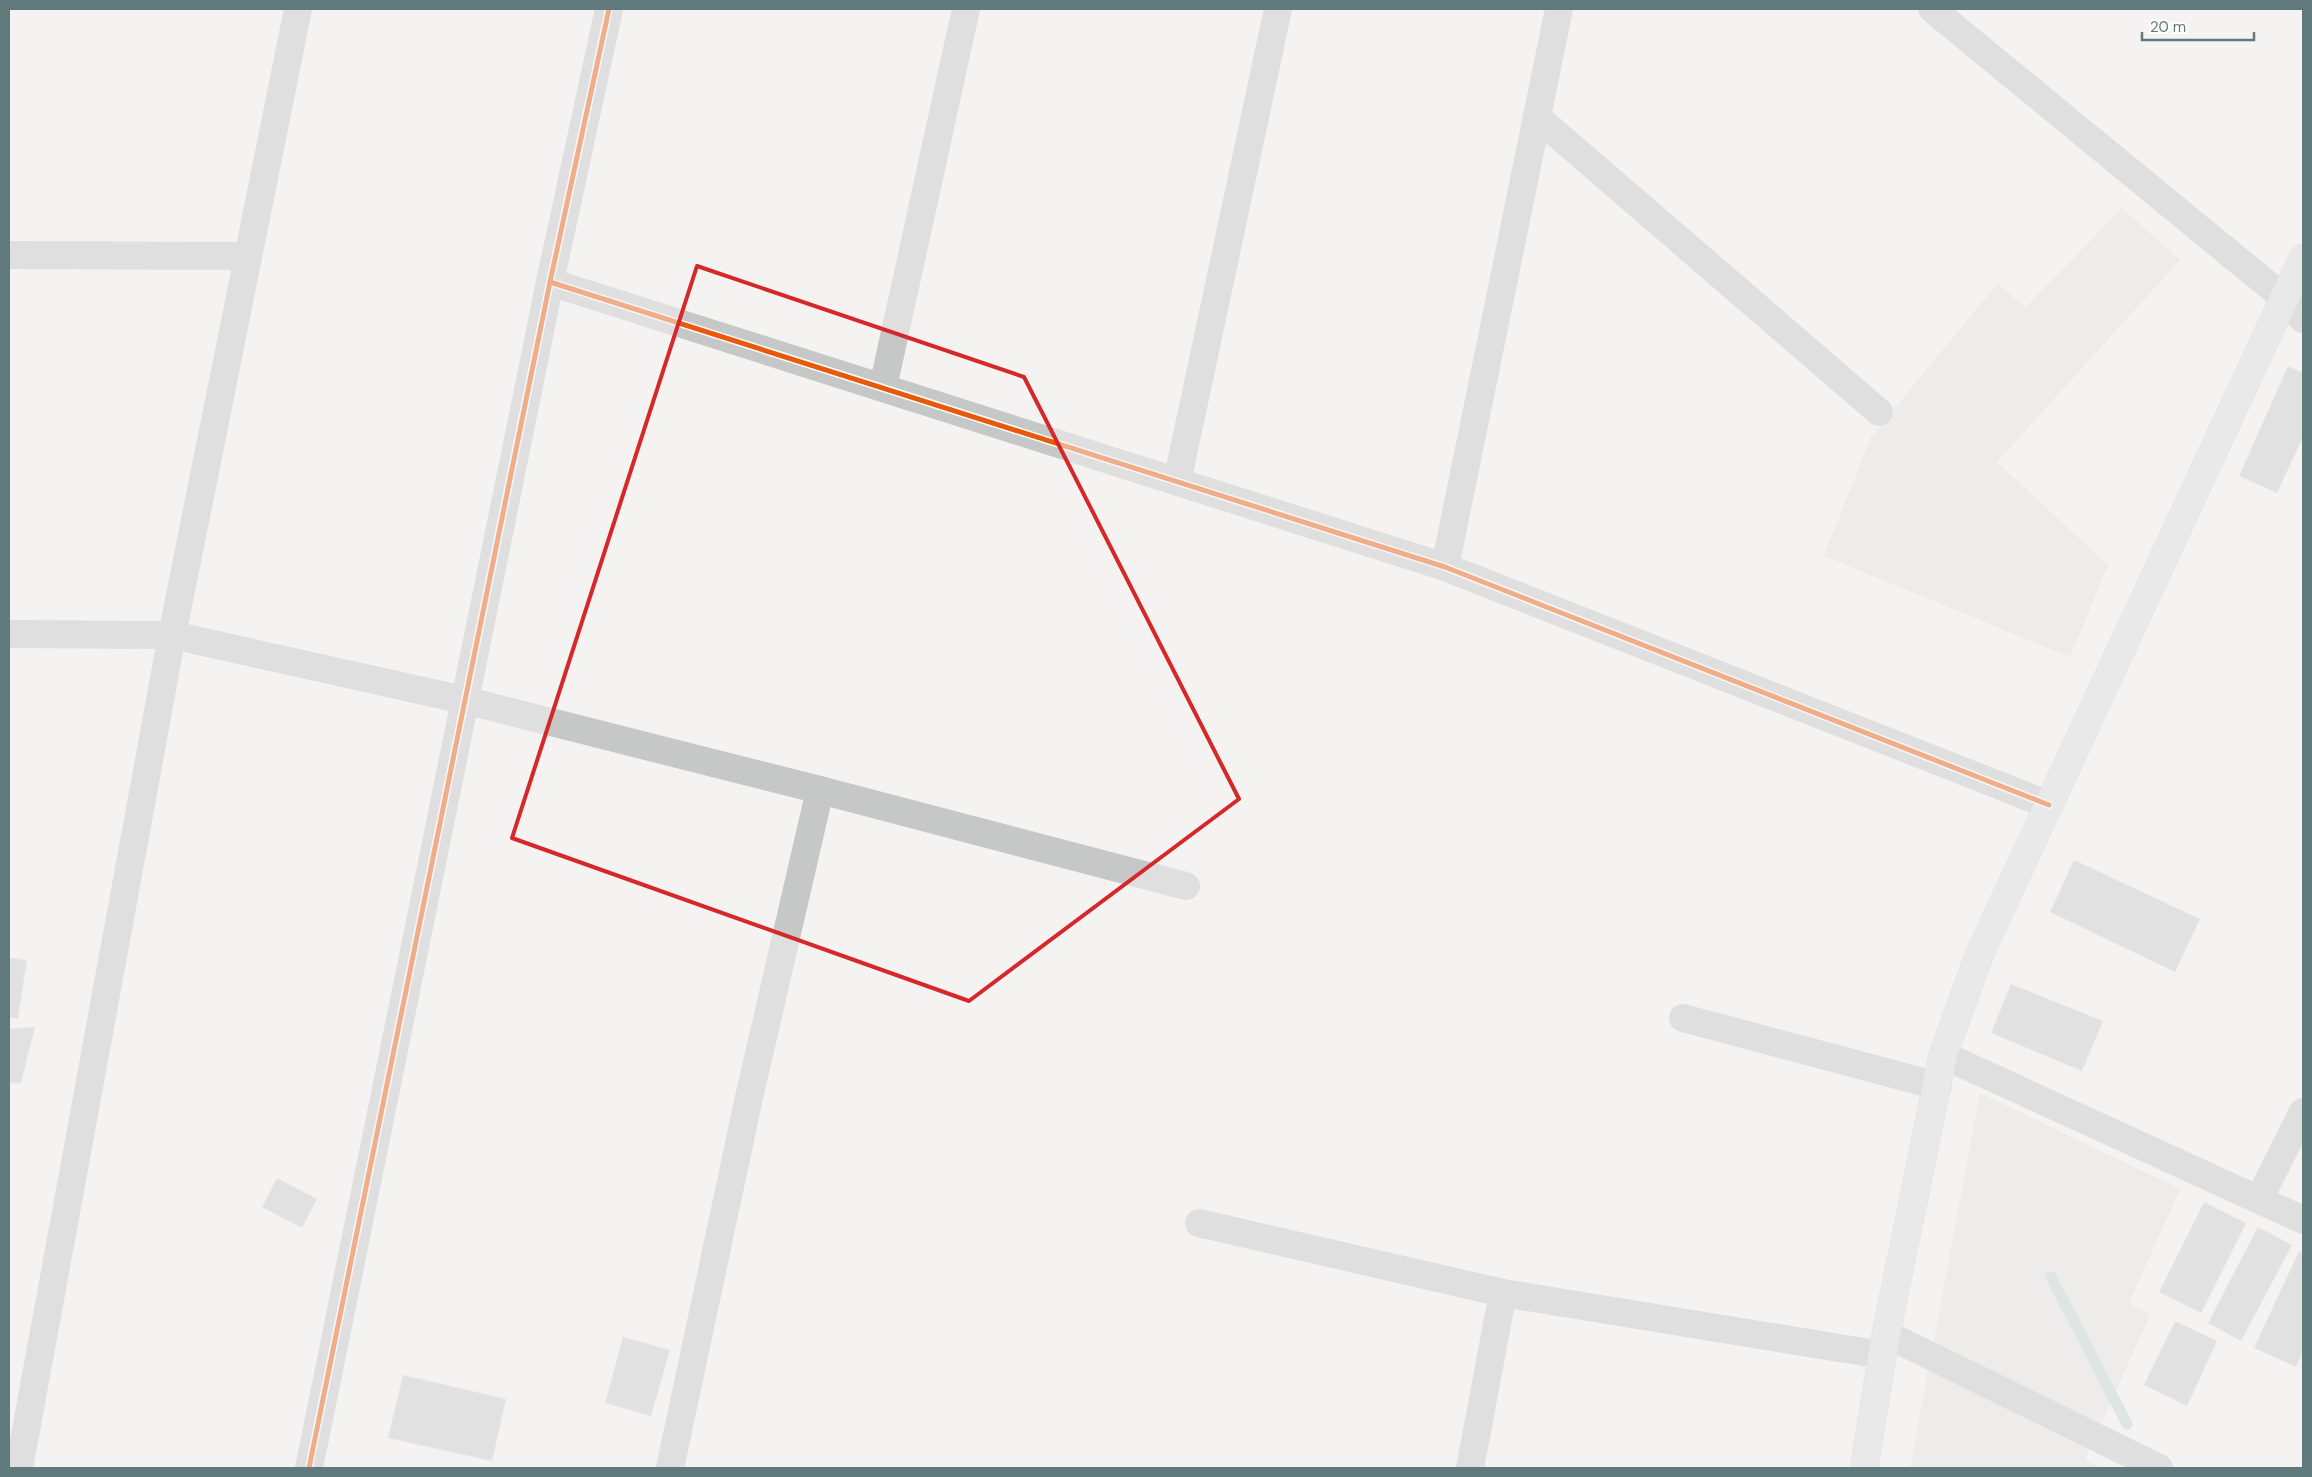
<svg xmlns="http://www.w3.org/2000/svg" width="2312" height="1477" font-family="'DM Sans',sans-serif">
  <rect width="100%" height="100%" fill="#f4f3f2"/>
  <g fill="#e4e5df">
    <polygon points="2122,208 2180,260 1997,462 2108,565 2070,657 1824,556 1871,437 1997,284 2026,307"/>
    <polygon points="1980,1093 2180,1189 2129,1303 2150,1315 2085,1460 2101,1468 1910,1468"/>
  </g>
  <g fill="none" stroke-linecap="round" stroke-linejoin="round">
    <polyline stroke="#c6d3d2" stroke-width="11" points="2051,1277 2127,1424"/>
  </g>
  <g fill="#cacccc" stroke="#e3e2e2">
    <polygon points="2288,366 2303,373 2303,437 2277,493 2239,476"/>
    <polygon points="2074,860 2200,919 2175,972 2050,912"/>
    <polygon points="9,958 27,960 18,1019 9,1017"/>
    <polygon points="2011,984 2103,1021 2082,1071 1991,1033"/>
    <polygon points="35,1027 21,1083 9,1083 9,1029"/>
    <polygon points="277,1178 317,1199 302,1228 262,1207"/>
    <polygon points="2204,1202 2246,1223 2201,1313 2159,1292"/>
    <polygon points="2258,1227 2292,1245 2241,1341 2208,1323"/>
    <polygon points="2299,1251 2303,1253 2303,1351 2296,1367 2254,1348"/>
    <polygon points="2175,1321 2217,1341 2187,1406 2144,1385"/>
    <polygon points="623,1337 670,1350 651,1416 605,1403"/>
    <polygon points="403,1375 506,1399 492,1461 388,1438"/>
  </g>
  <g fill="none" stroke-linecap="round" stroke-linejoin="round">
    <g stroke="#cfd0d0" stroke-width="29">
      <polyline id="secondary" points="1864,1468 1886,1334 1943,1055 1980,953 2303,258"/>
    </g>
    <g stroke="#c6c8c8" stroke-width="28">
      <polyline points="1932,9 2284,298 2303,319"/>
      <polyline points="1537,117 1879,412"/>
      <polyline points="9,255 247,256"/>
      <polyline points="550,282 1445,567 2049,805"/>
      <polyline points="883,387 966,9"/>
      <polyline points="1177,482 1278,9"/>
      <polyline points="1445,567 1559,9"/>
      <polyline points="9,634 172,635 464,700 820,790 1186,886"/>
      <polyline points="1683,1018 1938,1086"/>
      <polyline points="1943,1055 2303,1220"/>
      <polyline points="2259,1199 2303,1112"/>
      <polyline points="1199,1223 1503,1293 1882,1355"/>
      <polyline points="1886,1334 2159,1468"/>
      <polyline points="19,1468 172,635 298,9"/>
      <polyline points="309,1468 550,282 609,9"/>
      <polyline points="670,1468 748,1102 820,790"/>
      <polyline points="1470,1468 1503,1293"/>
    </g>
    <use href="#secondary" stroke="#dcddde" stroke-width="28"/>
    <g stroke="#fff" stroke-width="8">
      <g id="cycleway">
        <polyline points="550,282 1445,567 2049,805"/>
        <polyline points="309,1468 550,282 609,9"/>
      </g>
    </g>
    <use href="#cycleway" stroke="#e8590c" stroke-width="5"/>
  </g>
  <path d="M0 0H2312V1477H0ZM697 266 1024 377 1239 799 969 1001 512 838Z" fill="#f4f3f2" fill-opacity=".55" fill-rule="evenodd"/>
  <path fill="none" stroke="#d62828" stroke-width="4" stroke-linejoin="round" d="M697 266 1024 377 1239 799 969 1001 512 838Z"/>
  <rect width="2312" height="1477" fill="none" stroke="#60797c" stroke-width="20"/>
  <path d="M2142 32v8h112v-8" fill="none" stroke="#60797c" stroke-width="2.5"/>
  <text x="2150" y="32" font-size="15" fill="#60797c" stroke="#ffffff" stroke-width="4" paint-order="stroke">20 m</text>
</svg>
